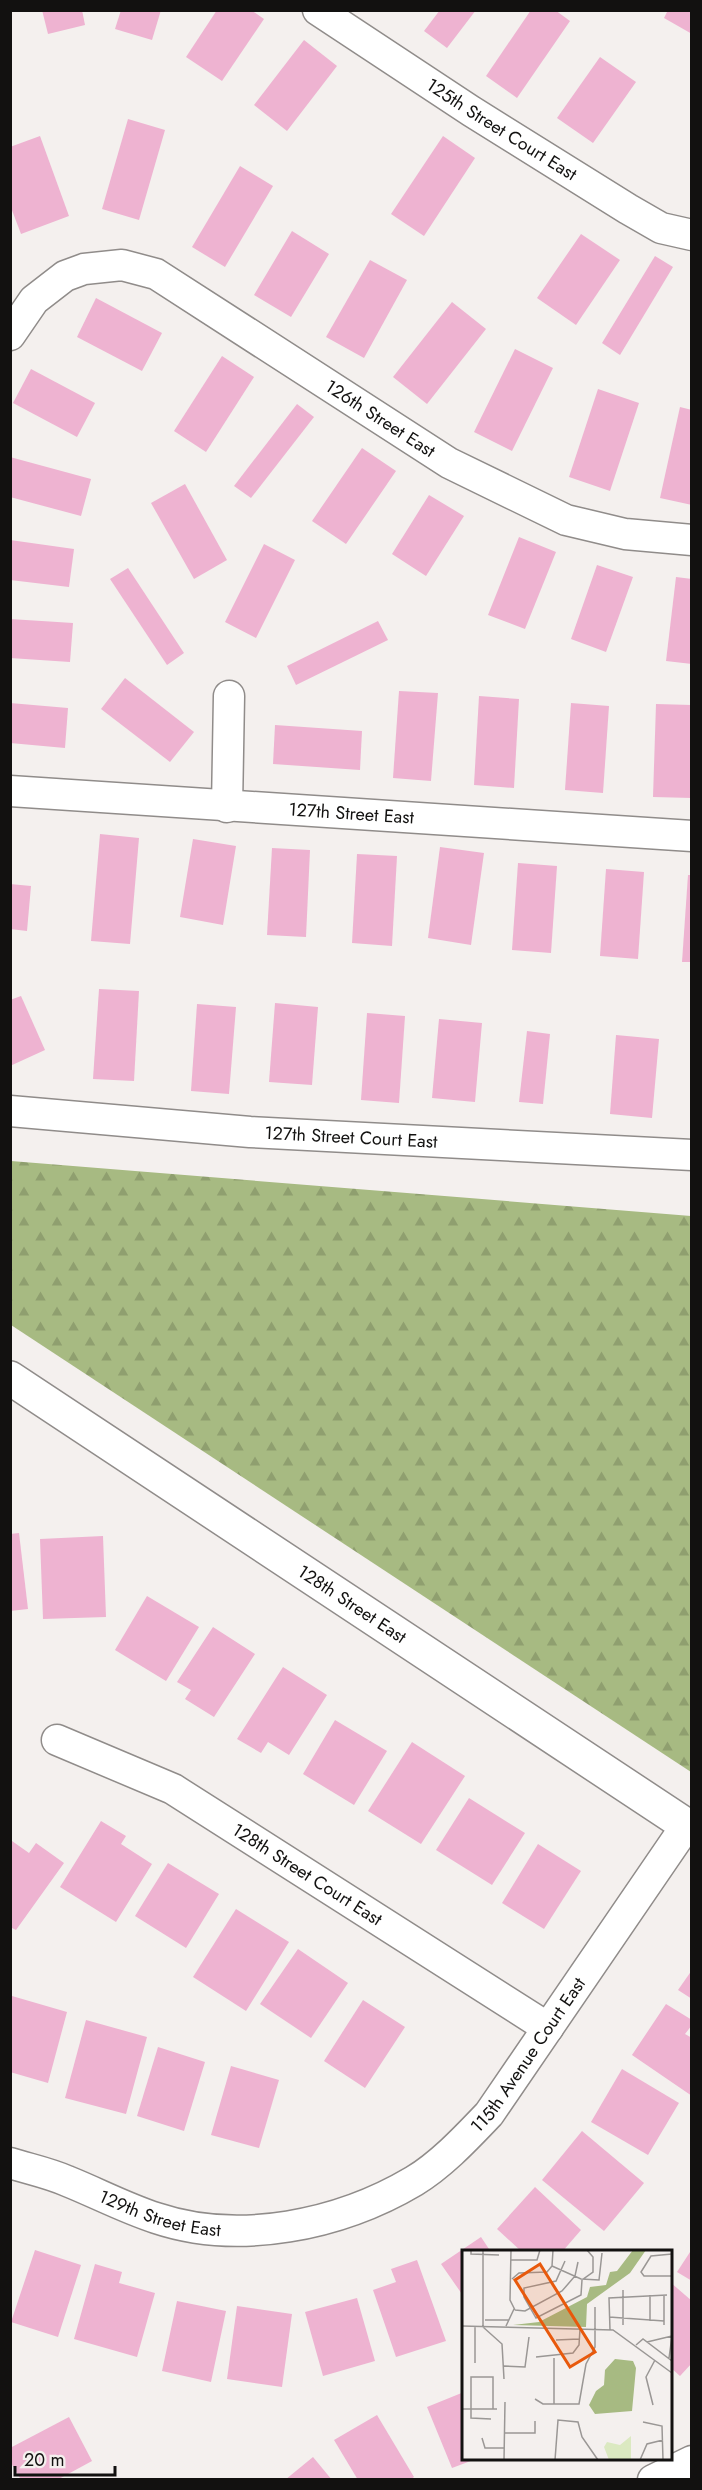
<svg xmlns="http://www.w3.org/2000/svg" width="702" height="2490" font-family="Jost,sans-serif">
  <defs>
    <pattern id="forest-firs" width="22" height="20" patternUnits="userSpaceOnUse" patternTransform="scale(1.5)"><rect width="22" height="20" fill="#a7ba82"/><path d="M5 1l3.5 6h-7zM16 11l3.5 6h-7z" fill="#8f9f6f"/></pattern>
  </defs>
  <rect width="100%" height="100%" fill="#f4f0ee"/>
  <polygon fill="url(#forest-firs)" points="11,1161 691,1216 691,1772 11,1325"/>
  <g fill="#eeb3d1">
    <polygon points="42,10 82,10 85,25 48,34"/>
    <polygon points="121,10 161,10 152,40 115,29"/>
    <polygon points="217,10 251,10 264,19 222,81 186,57"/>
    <polygon points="440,10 476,10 447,48 424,31"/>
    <polygon points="531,10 555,10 570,21 517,98 486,76"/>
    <polygon points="668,10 692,10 692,34 664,18"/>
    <polygon points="304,40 337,66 287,131 254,105"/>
    <polygon points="600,57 636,82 593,143 557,118"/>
    <polygon points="128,119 165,130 139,220 102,209"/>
    <polygon points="40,136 69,216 21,234 10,205 10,147"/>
    <polygon points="443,136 475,158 424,236 391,214"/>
    <polygon points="240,166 273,186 225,267 192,247"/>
    <polygon points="292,231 329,254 291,317 254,295"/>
    <polygon points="581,234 620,260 576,325 537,298"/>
    <polygon points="655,256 673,267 620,355 602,343"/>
    <polygon points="370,260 407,280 364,358 326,337"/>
    <polygon points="96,298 162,333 142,371 77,337"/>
    <polygon points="452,302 486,329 427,404 393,377"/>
    <polygon points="515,349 553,368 512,451 474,432"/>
    <polygon points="222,356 254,377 206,452 174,431"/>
    <polygon points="31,369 95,403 77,437 13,403"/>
    <polygon points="598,389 639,403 610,491 569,477"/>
    <polygon points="297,404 314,417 251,498 234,486"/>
    <polygon points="680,407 692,410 692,505 660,498"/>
    <polygon points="362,448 396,471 346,544 312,521"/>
    <polygon points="10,457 91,479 81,516 10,497"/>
    <polygon points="185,484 227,560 194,579 151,503"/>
    <polygon points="429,495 464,516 426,576 392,554"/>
    <polygon points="519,537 556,552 525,629 488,615"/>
    <polygon points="10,540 74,549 69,587 10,580"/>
    <polygon points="264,544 295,560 256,638 225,622"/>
    <polygon points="597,565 633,577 606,652 571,639"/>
    <polygon points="128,568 184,653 167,665 110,579"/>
    <polygon points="676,577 692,579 692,664 666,661"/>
    <polygon points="10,619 73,623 70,662 10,658"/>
    <polygon points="378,621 388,640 296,685 287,666"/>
    <polygon points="125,678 194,732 170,762 101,709"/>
    <polygon points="399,691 438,693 431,781 393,778"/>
    <polygon points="479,696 519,699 514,788 474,785"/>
    <polygon points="10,703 68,708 65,748 10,743"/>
    <polygon points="571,703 609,706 603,793 565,790"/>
    <polygon points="656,704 692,705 692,798 653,797"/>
    <polygon points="275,725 362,731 360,770 273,764"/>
    <polygon points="100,834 139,838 130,944 91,941"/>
    <polygon points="193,839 236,846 223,925 180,917"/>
    <polygon points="440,847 484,853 471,945 428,938"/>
    <polygon points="272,848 310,850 306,937 267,935"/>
    <polygon points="357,854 397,856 392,946 352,943"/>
    <polygon points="518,863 557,866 551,953 512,950"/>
    <polygon points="606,869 644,872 638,959 600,956"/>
    <polygon points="688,875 692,875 692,962 682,962"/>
    <polygon points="10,884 31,886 27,931 10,929"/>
    <polygon points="99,989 139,991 134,1081 93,1079"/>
    <polygon points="21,996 45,1050 10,1066 10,1000"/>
    <polygon points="275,1003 318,1007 312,1085 269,1082"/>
    <polygon points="197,1004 236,1007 229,1094 191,1091"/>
    <polygon points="367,1013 405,1016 399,1103 361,1100"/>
    <polygon points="439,1019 482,1023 475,1102 432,1098"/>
    <polygon points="527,1031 550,1034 543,1104 519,1102"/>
    <polygon points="616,1035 659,1039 652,1118 610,1114"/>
    <polygon points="19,1533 28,1609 10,1611 10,1534"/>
    <polygon points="103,1536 106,1617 43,1619 40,1539"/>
    <polygon points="147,1596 199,1627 166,1681 115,1650"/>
    <polygon points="213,1627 255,1654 214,1717 185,1699 191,1690 177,1682"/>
    <polygon points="283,1667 327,1695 289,1755 268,1742 261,1753 237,1739"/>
    <polygon points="335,1720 387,1751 354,1805 303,1774"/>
    <polygon points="412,1742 465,1776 421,1844 368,1811"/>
    <polygon points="469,1798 525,1833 492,1885 436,1850"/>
    <polygon points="101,1821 126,1836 121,1844 152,1864 116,1922 60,1887"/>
    <polygon points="12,1841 29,1853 36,1843 64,1863 16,1930 10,1927"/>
    <polygon points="538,1844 581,1871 544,1929 502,1903"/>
    <polygon points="168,1863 219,1894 186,1948 135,1916"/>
    <polygon points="236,1909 289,1942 246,2011 193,1977"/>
    <polygon points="298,1949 348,1983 311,2038 260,2004"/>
    <polygon points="692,1970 692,1999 678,1990"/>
    <polygon points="12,1996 67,2012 48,2083 10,2072"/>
    <polygon points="363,2000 405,2027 365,2088 324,2061"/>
    <polygon points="666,2004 692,2020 692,2025 685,2034 692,2038 692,2096 632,2055"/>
    <polygon points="86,2020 147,2037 126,2114 65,2098"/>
    <polygon points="158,2047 205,2062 184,2131 137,2116"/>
    <polygon points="231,2066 279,2080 259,2148 211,2135"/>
    <polygon points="622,2069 679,2103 648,2155 591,2122"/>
    <polygon points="582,2131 644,2183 604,2231 542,2180"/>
    <polygon points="535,2187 581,2230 562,2252 522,2252 497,2229"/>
    <polygon points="481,2237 491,2252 464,2252 464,2297 441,2264"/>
    <polygon points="692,2249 692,2281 677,2272"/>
    <polygon points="35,2250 81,2265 58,2337 11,2322"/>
    <polygon points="417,2260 446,2341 396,2357 373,2290 396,2282 391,2269"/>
    <polygon points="95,2264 122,2272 119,2283 155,2293 137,2357 74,2339"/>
    <polygon points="670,2282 692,2301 692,2363 680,2376 670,2367"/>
    <polygon points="357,2298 375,2361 323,2376 305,2312"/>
    <polygon points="177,2301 226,2311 211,2382 162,2371"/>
    <polygon points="237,2306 292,2314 282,2387 227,2379"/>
    <polygon points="464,2392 464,2458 476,2459 452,2468 427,2407"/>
    <polygon points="377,2415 414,2477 410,2480 358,2480 334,2440"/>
    <polygon points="69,2417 92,2461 57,2480 21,2480 10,2461 10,2448"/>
    <polygon points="313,2457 332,2480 285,2480"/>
  </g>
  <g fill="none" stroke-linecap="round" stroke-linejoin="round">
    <g stroke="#908c8a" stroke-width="33">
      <g id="minor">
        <path id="s1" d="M318 10 471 111 628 209 661 228 692 235"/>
        <path id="s2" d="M10 335 34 300 65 276 84 269 122 265 156 274 449 463 566 520 625 534 692 540"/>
        <path id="s3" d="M10 791 692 836"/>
        <polyline points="227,807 229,696"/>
        <path id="s4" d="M10 1111 250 1132 692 1155"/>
        <path id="s5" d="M57 1740 173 1789 548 2028"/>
        <path id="s6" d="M10 2163C29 2169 49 2173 67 2181 97 2193 125 2208 156 2218 239 2246 340 2225 414 2181 442 2164 467 2137 489 2114L686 1826"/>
        <polyline points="653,2480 692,2461"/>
      </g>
    </g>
    <g stroke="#908c8a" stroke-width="36">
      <g id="tertiary">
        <path id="s7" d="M10 1378 692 1829"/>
      </g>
    </g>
    <use href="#minor" stroke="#fff" stroke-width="30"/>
    <use href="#tertiary" stroke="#fff" stroke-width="33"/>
  </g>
  <g text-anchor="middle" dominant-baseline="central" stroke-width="4.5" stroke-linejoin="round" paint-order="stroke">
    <g font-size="18" fill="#121110" stroke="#f4f0ee">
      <text stroke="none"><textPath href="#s1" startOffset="219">125th Street Court East</textPath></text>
      <text stroke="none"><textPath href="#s2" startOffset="442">126th Street East</textPath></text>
      <text stroke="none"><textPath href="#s3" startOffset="342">127th Street East</textPath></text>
      <text stroke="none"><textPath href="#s4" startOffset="342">127th Street Court East</textPath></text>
      <text stroke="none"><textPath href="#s7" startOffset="410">128th Street East</textPath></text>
      <text stroke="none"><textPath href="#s5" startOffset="285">128th Street Court East</textPath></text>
      <text stroke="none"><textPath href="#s6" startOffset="596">115th Avenue Court East</textPath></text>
      <text stroke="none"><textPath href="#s6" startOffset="159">129th Street East</textPath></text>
    </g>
  </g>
  <g transform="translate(462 2250)">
    <rect width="210" height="210" fill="#f4f0ee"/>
    <path d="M169 186V210H147L142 197 145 192 158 195Z" fill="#dbe9c1"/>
    <path d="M171 0H184L168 23 125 54 124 77 51 75 77 72 125 47 128 37 144 35 148 22 155 21ZM153 109 171 111 174 118 170 161 133 164 127 155 134 141 142 135 143 120Z" fill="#a7ba82"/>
    <path fill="none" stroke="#9a9795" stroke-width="1.5" d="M9 0V4L37 5M21 0V77L40 94 42 129M49 0 48 50 53 60M210 4 189 6 179 22 182 26H210M49 10H75L78 0M103 11 94 31 62 38V47L74 68 119 45 120 30 131 22V7L125 0M90 16 119 29 137 30 140 3M50 29 57 23 85 22 90 16 91 0M188 45V71M53 60 63 61 100 41 113 26 116 12M147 67 202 71M23 70H47M161 75V40M202 75V45M0 76 151 80 210 123M44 76 52 59M148 80 147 48 205 45M94 90 117 89M185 92 210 86M174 95 181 89 210 111M74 107 111 103 117 95 118 79M92 108V154M207 108 210 86M13 113V77M42 116 63 117 67 87M73 149 81 154H117L124 114 133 97V57M191 155 184 127 193 110M0 159H35M29 169 9 168V127H31V159M181 172 200 176 201 210M43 183H73V171M20 188 23 198H42M42 210 43 152M93 210 96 170 116 172 120 187 136 210M178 210 185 194 201 190"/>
    <path fill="#e8590c" fill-opacity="0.15" stroke="#e8590c" stroke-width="3" d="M78 14 133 102 108 117 53 30Z"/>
    <rect width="210" height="210" fill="none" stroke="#121110" stroke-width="3"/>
  </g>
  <rect width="702" height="2490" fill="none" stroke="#121110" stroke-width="24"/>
  <path d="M15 2466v9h100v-9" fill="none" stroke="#121110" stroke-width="3"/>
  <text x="24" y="2466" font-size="18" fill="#121110" stroke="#f4f0ee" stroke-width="4.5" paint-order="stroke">20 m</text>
</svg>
